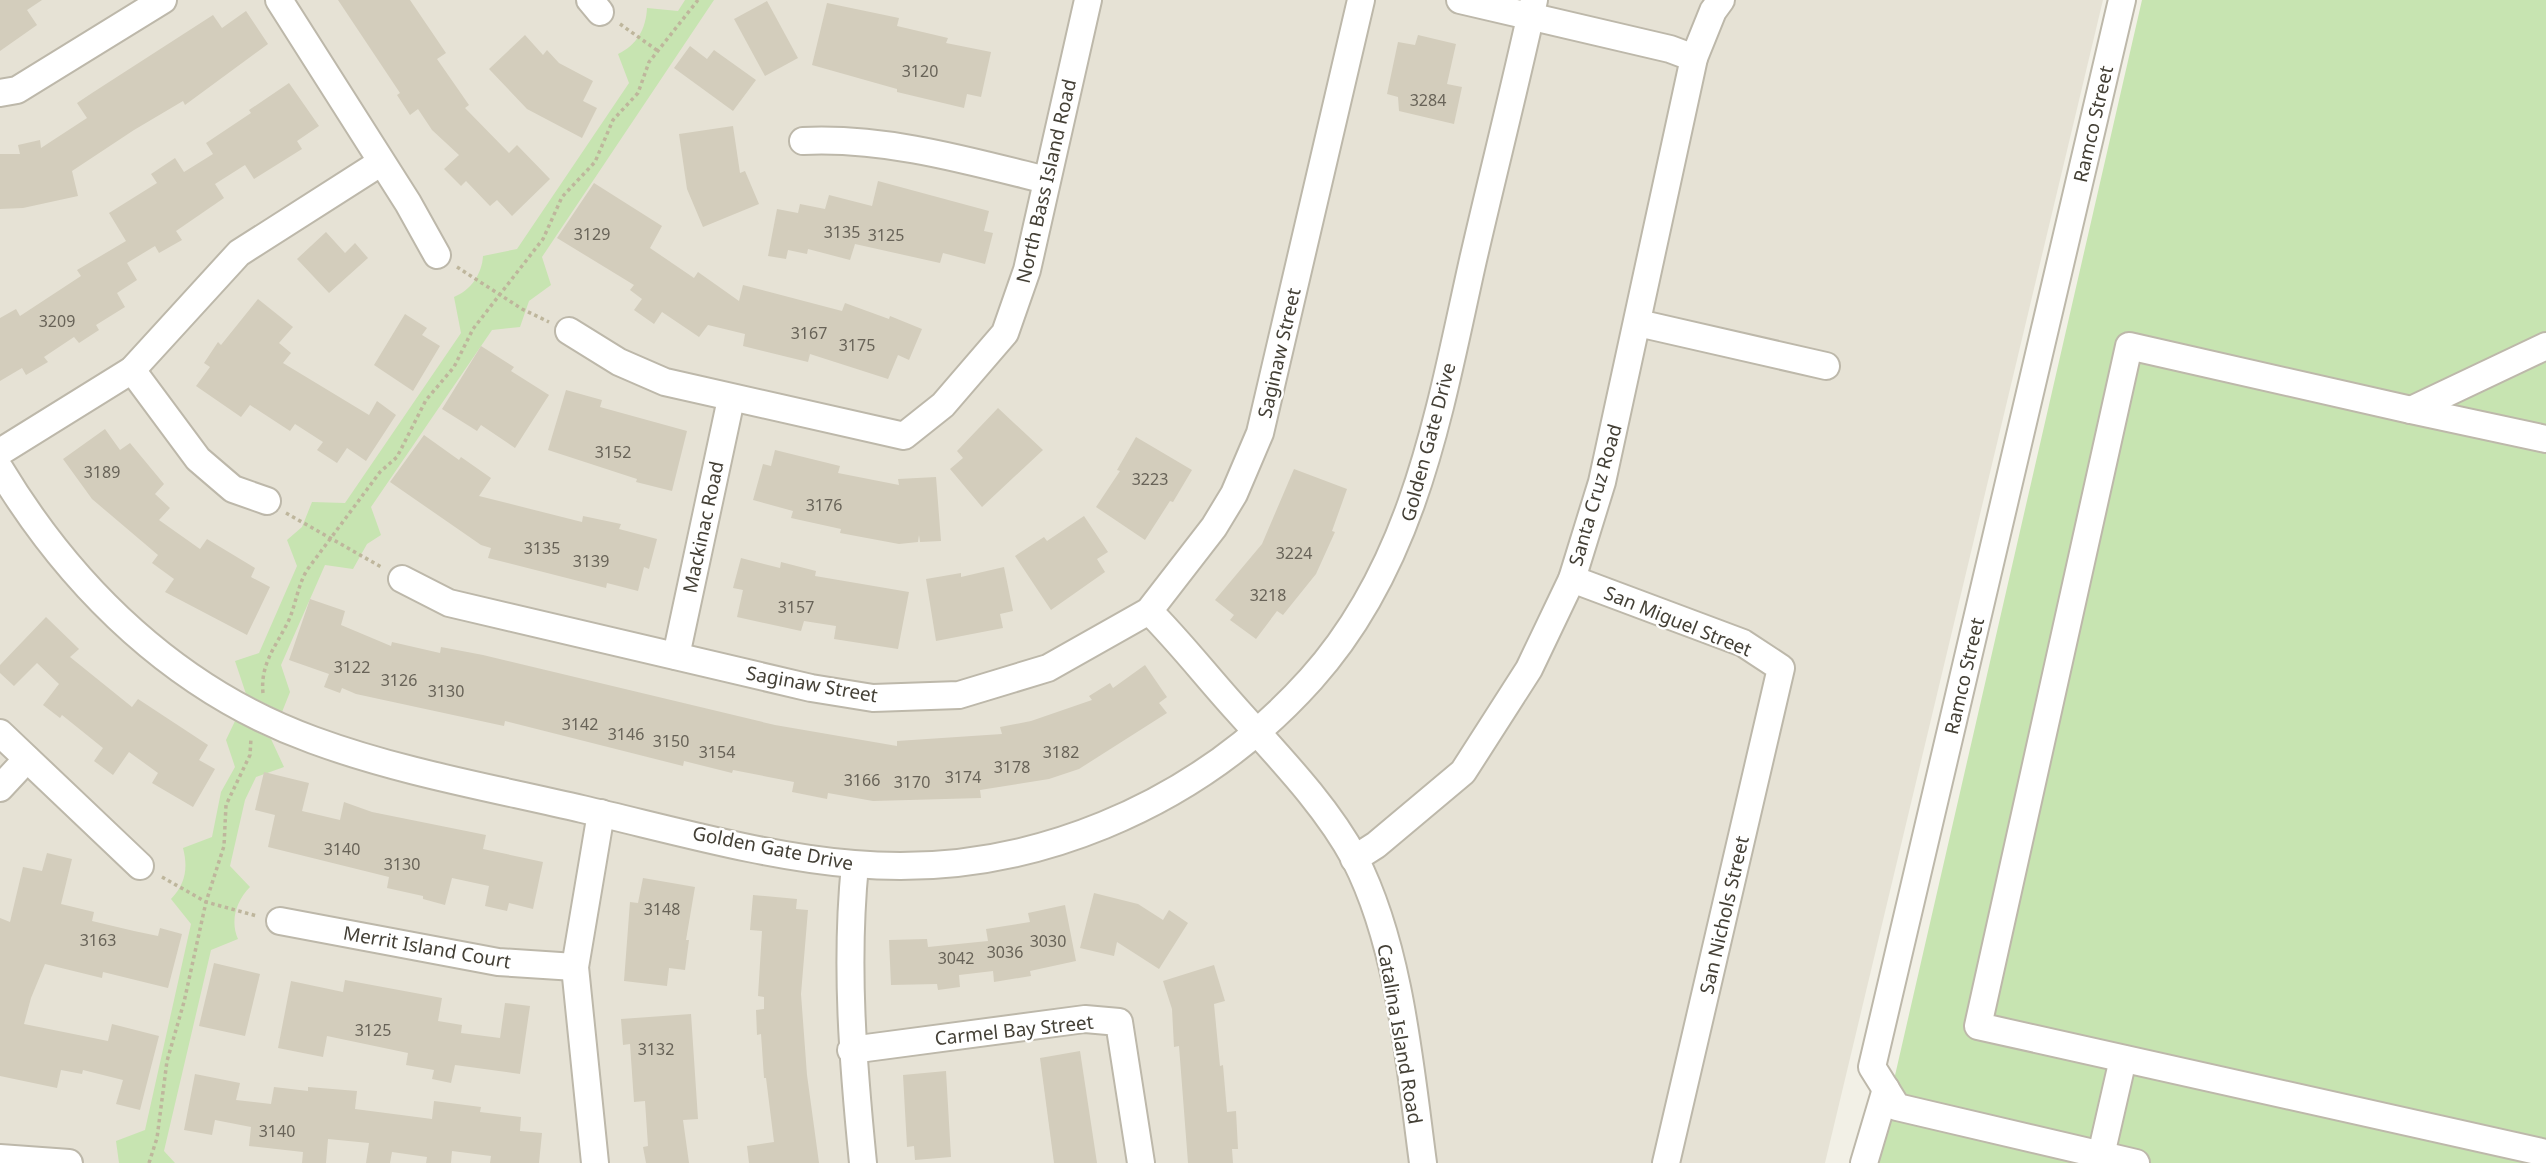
<svg xmlns="http://www.w3.org/2000/svg" width="2546" height="1163" font-family="'Noto Sans',sans-serif">
  <rect width="100%" height="100%" fill="#f2f0e6"/>
  <polygon fill="#e6e2d5" points="0,0 2103,0 1825,1163 0,1163"/>
  <g fill="#c7e4b1">
    <path d="M685 0H714L542 257 551 285 529 301 520 327 492 330 371 507 381 535 367 544 353 569 325 565 281 665 290 692 282 712 246 694 235 661 259 653 297 566 287 540 302 527 312 502 345 503 461 333 454 297C471 290 482 274 483 256L517 249 629 83 618 54C637 45 646 29 647 8L678 11Z"/>
    <polygon points="2142,0 2546,0 2546,1163 1861,1163 1885,1119"/>
    <path d="M235 721 271 739 284 767 256 777 245 800 230 866 250 887C236 901 230 921 238 939L211 950 164 1151 175 1163H119L116 1141 145 1130 191 924 171 899C186 884 188 867 183 848L212 837 221 792 235 767 226 740Z"/>
  </g>
  <g fill="#d3cdbc">
    <polygon points="0,0 42,0 27,10 37,25 0,51"/>
    <polygon points="338,0 410,0 446,53 437,59 469,105 465,108 509,153 517,145 550,179 512,216 497,200 490,206 466,181 461,186 444,169 459,155 432,130 418,109 410,115 397,95 400,93"/>
    <polygon points="767,1 798,58 765,76 734,19"/>
    <polygon points="827,3 899,18 897,26 948,38 946,43 991,52 981,97 967,94 964,108 897,92 897,89 812,65"/>
    <polygon points="246,11 268,44 185,105 183,101 134,130 72,171 78,196 23,208 0,209 0,154 20,154 18,145 40,140 41,148 87,118 77,103 92,93 213,15 222,28"/>
    <polygon points="525,35 543,55 547,50 559,63 593,81 583,101 597,108 582,138 527,109 489,69"/>
    <polygon points="1418,35 1456,44 1447,84 1462,87 1454,124 1399,111 1398,97 1387,94 1398,42 1415,45"/>
    <polygon points="690,46 707,59 714,50 756,80 733,111 674,68"/>
    <polygon points="289,83 319,126 297,141 302,149 254,179 245,165 215,184 224,198 176,231 182,240 159,253 155,246 127,263 137,280 117,293 125,307 96,325 99,330 79,343 74,337 44,357 48,362 26,375 22,368 0,381 0,318 16,309 20,316 81,276 77,270 126,241 109,213 157,183 151,174 175,158 184,172 213,154 206,143 251,113 249,110"/>
    <polygon points="733,126 740,173 745,171 759,204 703,227 687,189 679,134"/>
    <polygon points="878,181 989,211 984,231 993,233 985,264 943,253 940,263 855,244 850,260 808,249 807,254 788,250 786,259 768,256 777,209 798,213 800,204 825,209 829,195 872,206"/>
    <polygon points="594,183 662,226 650,248 694,278 698,272 739,301 743,285 842,311 845,303 889,319 890,316 922,329 909,360 898,355 888,379 810,354 808,362 743,346 745,334 708,325 699,337 662,312 654,324 634,310 642,299 630,290 634,285 557,238"/>
    <polygon points="326,232 345,253 355,243 368,258 329,293 297,259"/>
    <polygon points="258,299 293,327 279,343 291,353 283,363 369,415 377,401 396,415 366,461 347,448 337,463 317,450 323,442 295,424 290,431 250,405 241,417 196,386 210,367 204,363 218,342 221,345"/>
    <polygon points="405,314 427,328 422,335 440,346 413,391 374,365"/>
    <polygon points="481,346 514,367 511,371 549,395 515,448 481,425 477,431 442,409"/>
    <polygon points="566,390 602,400 600,407 687,431 672,491 636,482 637,479 548,450"/>
    <polygon points="998,408 1043,450 982,507 950,469 963,458 957,451"/>
    <polygon points="105,429 120,450 130,443 164,484 155,494 170,508 159,520 200,549 207,539 255,568 251,577 270,587 247,635 165,592 174,579 152,563 158,555 92,499 63,459"/>
    <polygon points="424,435 459,460 461,457 491,478 479,496 582,522 583,516 621,524 619,529 657,539 649,569 644,567 638,591 607,583 606,588 488,558 491,548 481,545 390,482"/>
    <polygon points="1136,437 1192,470 1173,502 1170,501 1145,540 1096,507 1120,471 1117,470"/>
    <polygon points="775,450 840,466 838,473 899,485 898,479 936,477 941,541 920,542 919,535 918,542 899,544 840,533 841,529 791,518 793,511 753,500 763,464 771,466"/>
    <polygon points="1294,469 1347,489 1332,531 1335,532 1316,574 1283,615 1277,611 1256,639 1230,620 1234,615 1215,600 1262,544"/>
    <polygon points="1084,516 1108,552 1097,559 1105,572 1051,610 1015,556 1044,537 1047,541"/>
    <polygon points="741,558 780,568 781,562 816,571 815,576 909,592 898,649 834,639 836,626 804,621 801,631 737,617 743,590 733,588"/>
    <polygon points="1004,567 1013,611 1000,614 1003,628 936,641 926,579 961,573 961,577"/>
    <polygon points="310,599 345,611 341,625 391,646 392,642 440,653 441,647 483,655 775,725 897,746 897,741 1002,734 1000,727 1031,721 1092,700 1089,696 1110,683 1113,688 1145,665 1167,697 1159,703 1167,713 1079,769 1049,779 980,790 981,798 873,801 828,793 827,799 792,792 794,782 733,770 732,773 684,761 683,766 505,721 504,726 356,694 342,688 340,693 324,687 329,674 289,660"/>
    <polygon points="46,617 79,649 70,657 132,707 138,699 208,745 199,760 215,769 193,807 152,783 158,773 129,752 113,775 94,761 103,748 62,715 60,718 43,705 59,684 37,663 14,686 0,673 0,665"/>
    <polygon points="264,772 309,783 302,811 340,820 344,802 372,812 486,835 483,849 543,862 533,909 509,903 507,911 485,906 489,886 452,878 445,905 423,899 423,896 387,888 389,877 268,847 275,815 255,810"/>
    <polygon points="47,853 72,859 61,904 94,912 92,921 134,931 158,936 160,928 182,934 168,988 103,972 102,978 45,964 31,998 24,1024 108,1041 112,1024 159,1036 140,1110 116,1104 123,1080 83,1070 82,1074 61,1070 57,1088 0,1076 0,918 10,922 23,867 42,871"/>
    <polygon points="643,878 695,887 686,940 689,940 685,970 669,968 667,986 624,981 630,902 638,903"/>
    <polygon points="1094,893 1138,904 1163,920 1169,910 1188,923 1159,969 1117,942 1114,956 1080,948"/>
    <polygon points="753,895 797,899 796,909 808,910 801,994 807,1075 819,1163 749,1163 747,1146 774,1142 766,1078 764,1078 761,1034 757,1035 756,1010 764,1009 764,997 758,996 762,931 750,930"/>
    <polygon points="1065,905 1076,961 1030,971 1031,976 994,982 993,971 959,975 960,987 938,990 937,984 891,985 889,940 927,939 928,947 988,941 986,929 1030,922 1028,913"/>
    <polygon points="214,963 260,974 245,1036 199,1026"/>
    <polygon points="1214,965 1225,1001 1214,1004 1220,1066 1223,1065 1227,1112 1236,1111 1238,1149 1232,1149 1233,1163 1188,1163 1179,1046 1174,1047 1172,1009 1163,981"/>
    <polygon points="345,980 442,998 438,1021 462,1025 461,1033 500,1038 505,1003 530,1006 520,1074 455,1065 451,1083 432,1079 434,1070 406,1065 408,1053 327,1036 323,1057 278,1048 291,981 343,992"/>
    <polygon points="691,1014 698,1119 683,1120 689,1163 646,1163 643,1147 648,1146 645,1101 634,1102 630,1044 623,1045 621,1019"/>
    <polygon points="1080,1051 1097,1163 1054,1163 1040,1058"/>
    <polygon points="946,1071 951,1157 915,1160 914,1146 907,1147 903,1075"/>
    <polygon points="195,1074 240,1083 236,1100 271,1104 274,1087 308,1091 308,1087 357,1091 355,1109 432,1119 434,1101 481,1107 480,1112 521,1117 520,1131 542,1133 539,1163 490,1163 491,1156 452,1151 451,1163 426,1163 427,1157 392,1152 390,1163 366,1163 369,1143 328,1139 326,1163 302,1163 303,1152 249,1146 251,1127 215,1120 212,1135 184,1130"/>
  </g>
  <g fill="none" stroke-linecap="round" stroke-linejoin="round">
    <g stroke="#bdb8aa" stroke-width="30">
      <g id="minor">
        <polyline points="279,0 408,203 437,255"/>
        <polyline points="590,0 600,12"/>
        <polyline points="1460,0 1670,49 1694,58"/>
        <polyline points="2122,0 1872,1067 1897,1107 2136,1163"/>
        <polyline points="0,93 17,90 163,0"/>
        <path d="M803 141C885 137 966 160 1046 180"/>
        <polyline points="1638,323 1826,366"/>
        <polyline points="569,331 619,362 665,382 904,436 943,405 1005,333 1027,270 1088,0"/>
        <polyline points="2546,346 2411,410 2129,346 1978,1026 2546,1153"/>
        <polyline points="132,370 198,459 233,489 267,501"/>
        <polyline points="2411,410 2546,439"/>
        <polyline points="0,452 132,370 239,253 380,163"/>
        <path d="M0 469C73 590 178 691 313 740 400 772 492 788 582 809 669 829 766 857 854 864 1026 879 1196 807 1311 679 1416 562 1440 407 1473 260 1493 173 1515 87 1534 0"/>
        <polyline points="402,579 449,603 811,688 873,698 959,695 1048,668 1149,611 1214,527 1234,494 1260,433 1361,0"/>
        <polyline points="1572,579 1743,643 1781,668 1666,1163"/>
        <path d="M1149 611C1180 642 1207 677 1237 710 1278 756 1326 805 1355 859 1400 947 1410 1066 1423 1163"/>
        <polyline points="676,656 731,399"/>
        <polyline points="0,733 140,866"/>
        <polyline points="0,788 27,759"/>
        <polyline points="1354,859 1376,845 1463,772 1529,669 1572,579 1602,482 1694,58 1713,11 1721,0"/>
        <path d="M855 865C845 965 853 1063 863 1163"/>
        <polyline points="280,921 498,962 575,967"/>
        <polyline points="851,1050 1085,1019 1119,1022 1141,1163"/>
        <polyline points="2101,1155 2123,1059"/>
        <polyline points="0,1158 69,1163"/>
        <polyline points="595,1163 575,967 601,813"/>
        <polyline points="1864,1163 1886,1089"/>
      </g>
    </g>
    <g stroke="#beb69c" stroke-width="3.5" stroke-dasharray="3.5 3.5" stroke-linecap="butt">
      <polyline points="620,24 658,51"/>
      <polyline points="457,267 522,309 549,322"/>
      <polyline points="286,513 383,568"/>
      <path d="M263 693C260 664 276 646 288 622 296 605 297 587 307 570L380 472 397 457 426 400 454 367 473 329 543 239 562 197 595 162 613 120 638 93 649 62 698 0"/>
      <polyline points="162,877 206,902 257,916"/>
      <polyline points="149,1163 157,1138 167,1061 184,1002 206,902 224,846 226,805 250,755 251,738"/>
    </g>
    <use href="#minor" stroke="#fff" stroke-width="26"/>
  </g>
  <g text-anchor="middle" dominant-baseline="central" stroke-width="5" stroke-linejoin="round" paint-order="stroke">
    <g font-size="16" fill="#686358">
      <text x="920" y="71">3120</text>
      <text x="1428" y="100">3284</text>
      <text x="842" y="232">3135</text>
      <text x="592" y="234">3129</text>
      <text x="886" y="235">3125</text>
      <text x="57" y="321">3209</text>
      <text x="809" y="333">3167</text>
      <text x="857" y="345">3175</text>
      <text x="613" y="452">3152</text>
      <text x="102" y="472">3189</text>
      <text x="1150" y="479">3223</text>
      <text x="824" y="505">3176</text>
      <text x="542" y="548">3135</text>
      <text x="1294" y="553">3224</text>
      <text x="591" y="561">3139</text>
      <text x="1268" y="595">3218</text>
      <text x="796" y="607">3157</text>
      <text x="352" y="667">3122</text>
      <text x="399" y="680">3126</text>
      <text x="446" y="691">3130</text>
      <text x="580" y="724">3142</text>
      <text x="626" y="734">3146</text>
      <text x="671" y="741">3150</text>
      <text x="717" y="752">3154</text>
      <text x="1061" y="752">3182</text>
      <text x="1012" y="767">3178</text>
      <text x="963" y="777">3174</text>
      <text x="862" y="780">3166</text>
      <text x="912" y="782">3170</text>
      <text x="342" y="849">3140</text>
      <text x="402" y="864">3130</text>
      <text x="662" y="909">3148</text>
      <text x="98" y="940">3163</text>
      <text x="1048" y="941">3030</text>
      <text x="1005" y="952">3036</text>
      <text x="956" y="958">3042</text>
      <text x="373" y="1030">3125</text>
      <text x="656" y="1049">3132</text>
      <text x="277" y="1131">3140</text>
    </g>
    <g font-size="19" fill="#444036" stroke="#fff">
      <text transform="translate(2093 124) rotate(-77)">Ramco Street</text>
      <text transform="translate(1046 181) rotate(-77)">North Bass Island Road</text>
      <text transform="translate(1279 353) rotate(-77)">Saginaw Street</text>
      <text transform="translate(1428 442) rotate(-75)">Golden Gate Drive</text>
      <text transform="translate(1595 495) rotate(-74)">Santa Cruz Road</text>
      <text transform="translate(703 527) rotate(-78)">Mackinac Road</text>
      <text transform="translate(1678 621) rotate(22)">San Miguel Street</text>
      <text transform="translate(1964 676) rotate(-77)">Ramco Street</text>
      <text transform="translate(812 684) rotate(10)">Saginaw Street</text>
      <text transform="translate(773 848) rotate(11)">Golden Gate Drive</text>
      <text transform="translate(1724 915) rotate(-77)">San Nichols Street</text>
      <text transform="translate(427 947) rotate(10)">Merrit Island Court</text>
      <text transform="translate(1014 1030) rotate(-6)">Carmel Bay Street</text>
      <text transform="translate(1400 1034) rotate(80)">Catalina Island Road</text>
    </g>
  </g>
</svg>
